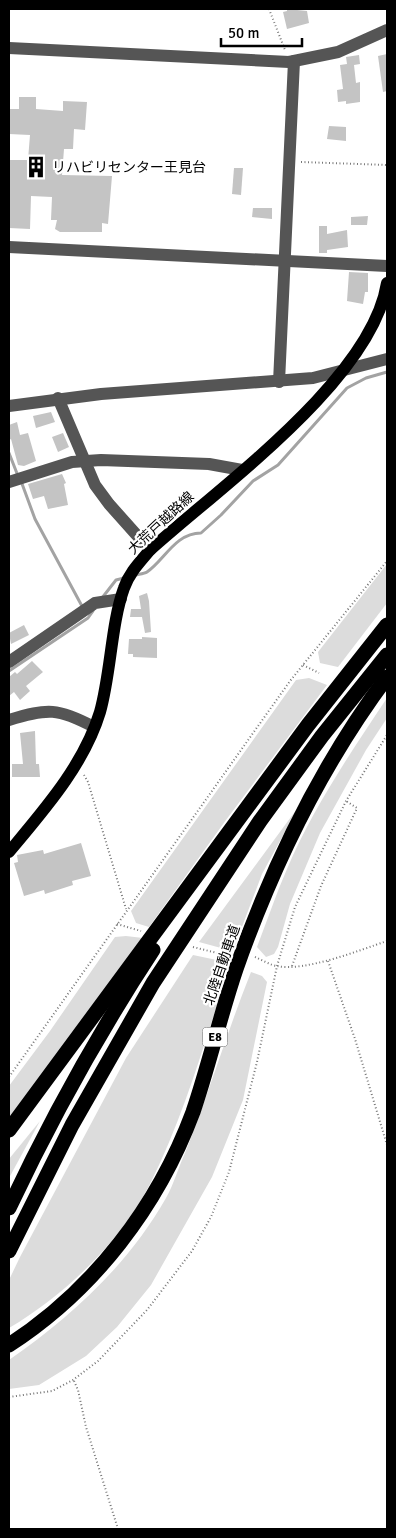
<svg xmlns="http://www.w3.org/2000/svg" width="396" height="1538" font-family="Signika,'Noto Sans JP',sans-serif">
  <rect width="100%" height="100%" fill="#fff"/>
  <g fill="#dcdcdc">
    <polygon points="387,564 387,603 338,667 320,663 318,652"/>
    <polygon points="309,678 327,685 226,820 149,927 136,923 131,911 296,680"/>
    <path d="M387 698V718L366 750 320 833 290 904 278 947 274 954 266 957 257 947C267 921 276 894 287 869 313 808 351 752 387 698Z"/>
    <polygon points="299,806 262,874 234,948 221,948 199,942"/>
    <polygon points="126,936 143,938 9,1121 9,1086 50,1031 115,937"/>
    <path d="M193 955 231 963C206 1037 185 1114 150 1184 121 1241 64 1296 9 1328V1280L20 1257 126 1058Z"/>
    <path d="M251 972 262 976 267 982 243 1100 212 1177 151 1285 117 1327 86 1356 39 1385 9 1389V1360C71 1317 128 1265 166 1198 174 1184 178 1168 185 1153 209 1093 227 1032 251 972Z"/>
    <polygon points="40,1121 9,1178 9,1159"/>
  </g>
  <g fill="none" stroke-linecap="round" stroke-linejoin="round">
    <g stroke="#a3a3a3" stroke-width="3">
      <polyline points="9,453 18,476"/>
      <polyline points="21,481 35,519 83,608"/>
      <path d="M135 575C139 574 144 574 147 572 164 561 175 533 201 533L221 515 253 481 278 465 347 388 366 378 387 372"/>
      <polyline points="102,598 116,580 124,578"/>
      <polyline points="9,671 88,618 93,611"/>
    </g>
  </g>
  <g fill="#c4c4c4">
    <polygon points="287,9 307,11 309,23 287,29 283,12 287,11"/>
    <polygon points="387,54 387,91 383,92 378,56"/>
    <polygon points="359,55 360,64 354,65 356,83 360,82 360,102 346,104 346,101 338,102 337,90 343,89 340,65 347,64 346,57"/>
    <polygon points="19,97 36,97 36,109 63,111 63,101 87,102 85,130 74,129 73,149 64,149 62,175 112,176 108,224 102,223 102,232 60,232 55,229 57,220 51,220 52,197 31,196 30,229 9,228 10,160 28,160 30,135 9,134 9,109 19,109"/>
    <polygon points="329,126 346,127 346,141 327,139"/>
    <polygon points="234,168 243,168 241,195 232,194"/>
    <polygon points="253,208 272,208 272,219 252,217"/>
    <polygon points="368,216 367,225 351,225 351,217"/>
    <polygon points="319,226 327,226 327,234 347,230 348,247 327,250 327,253 319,253"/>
    <polygon points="349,272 368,273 368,292 365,292 363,304 347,301"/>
    <polygon points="51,412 55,422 36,428 33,416"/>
    <polygon points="17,422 20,435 28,433 36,461 24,466 18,465 11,439 9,440 9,425"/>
    <polygon points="63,433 69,447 58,452 52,437"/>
    <polygon points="62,474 66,483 64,484 68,505 48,509 44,496 33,499 28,484"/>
    <polygon points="147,593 149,601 151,632 145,633 142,617 130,617 131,609 141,609 139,596"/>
    <polygon points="24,625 29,635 11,644 9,633"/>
    <polygon points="142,637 157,638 157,658 133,657 133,654 128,654 129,639 142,639"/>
    <polygon points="32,661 43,672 26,686 30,691 20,700 14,692 9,696 9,677 15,672 17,674"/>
    <polygon points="35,731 36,764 39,764 40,777 12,777 12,764 23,764 20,733"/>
    <polygon points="81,843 91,876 72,881 73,885 45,894 44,890 24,896 14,863 18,862 17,855 43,850 44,854"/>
  </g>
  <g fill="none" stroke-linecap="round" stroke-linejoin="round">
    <g stroke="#777" stroke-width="2" stroke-dasharray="1 2.5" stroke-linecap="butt">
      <polyline points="269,9 285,50"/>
      <polyline points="301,162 387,165"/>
      <polyline points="303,665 319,673"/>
      <polyline points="84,775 88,782 126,909"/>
      <polyline points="117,924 141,931"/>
      <polyline points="193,947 221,954"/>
      <path d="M255 957C262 960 270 965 277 966 305 972 360 950 387 941"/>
      <polyline points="328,961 355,1039 387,1145"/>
      <polyline points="292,966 321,886 357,808 346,801"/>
      <polyline points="9,1077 290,681 387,561"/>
      <polyline points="74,1381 78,1390 86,1427 118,1529"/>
      <polyline points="9,1397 52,1391 73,1380 98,1361 147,1310 192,1251 211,1217 229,1172 257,1062 277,966 295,907 346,801 387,735"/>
    </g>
    <g stroke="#555" stroke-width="12">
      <polyline points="9,48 289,62 338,52 387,30"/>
      <polyline points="9,247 387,266"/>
      <polyline points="279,382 294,61"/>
      <polyline points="58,398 95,485 109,504 150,550"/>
      <polyline points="9,406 101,394 313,378 387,359"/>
      <polyline points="9,482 72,462 101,460 209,464 242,470"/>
      <polyline points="9,662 95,603 121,599"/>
      <path d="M9 720C48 708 58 708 94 727"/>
    </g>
    <path stroke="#000" stroke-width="12" d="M9 852C44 810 84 765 100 712 111 673 111 624 124 588 129 573 140 562 150 550 221 486 372 379 387 283"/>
    <g stroke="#000" stroke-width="15">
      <polyline points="9,1130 308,725 387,625"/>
      <path d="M9 1208C51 1119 99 1032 153 950"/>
      <polyline points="9,1251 72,1125 153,983 260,821 322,736 387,655"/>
      <path d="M9 1345C94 1290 158 1206 193 1112 209 1065 220 1016 236 969 272 867 322 764 387 677"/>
    </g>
  </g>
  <defs>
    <g id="building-bare" transform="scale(1.725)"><path d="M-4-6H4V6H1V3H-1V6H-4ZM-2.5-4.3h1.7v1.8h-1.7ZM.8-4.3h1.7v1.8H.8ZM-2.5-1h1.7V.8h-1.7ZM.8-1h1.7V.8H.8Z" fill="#000" stroke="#fff" stroke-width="2.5" paint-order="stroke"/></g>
  </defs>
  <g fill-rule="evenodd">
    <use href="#building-bare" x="36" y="167"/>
  </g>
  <g text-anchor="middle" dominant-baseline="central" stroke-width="4.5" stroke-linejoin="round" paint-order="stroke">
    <rect fill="#fff" stroke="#4c4c4c" stroke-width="1" x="202.5" y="1027.5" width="25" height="19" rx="4"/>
    <g font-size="12" font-weight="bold" fill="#000">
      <text x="215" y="1037">E8</text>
    </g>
    <g font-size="14" fill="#000" stroke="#fff" text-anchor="start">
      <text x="52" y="167">リハビリセンター王見台</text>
    </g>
    <g font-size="14" fill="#000" stroke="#fff">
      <text transform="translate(161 523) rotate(-43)">大荒戸越路線</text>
      <text transform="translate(222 965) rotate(-71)">北陸自動車道</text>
    </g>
  </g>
  <rect width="396" height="1538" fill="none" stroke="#000000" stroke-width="20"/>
  <path d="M221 38v8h81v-8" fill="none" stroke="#000000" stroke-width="2.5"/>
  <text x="228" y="38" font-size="15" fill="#000000" stroke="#ffffff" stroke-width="4" paint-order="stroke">50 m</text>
</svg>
